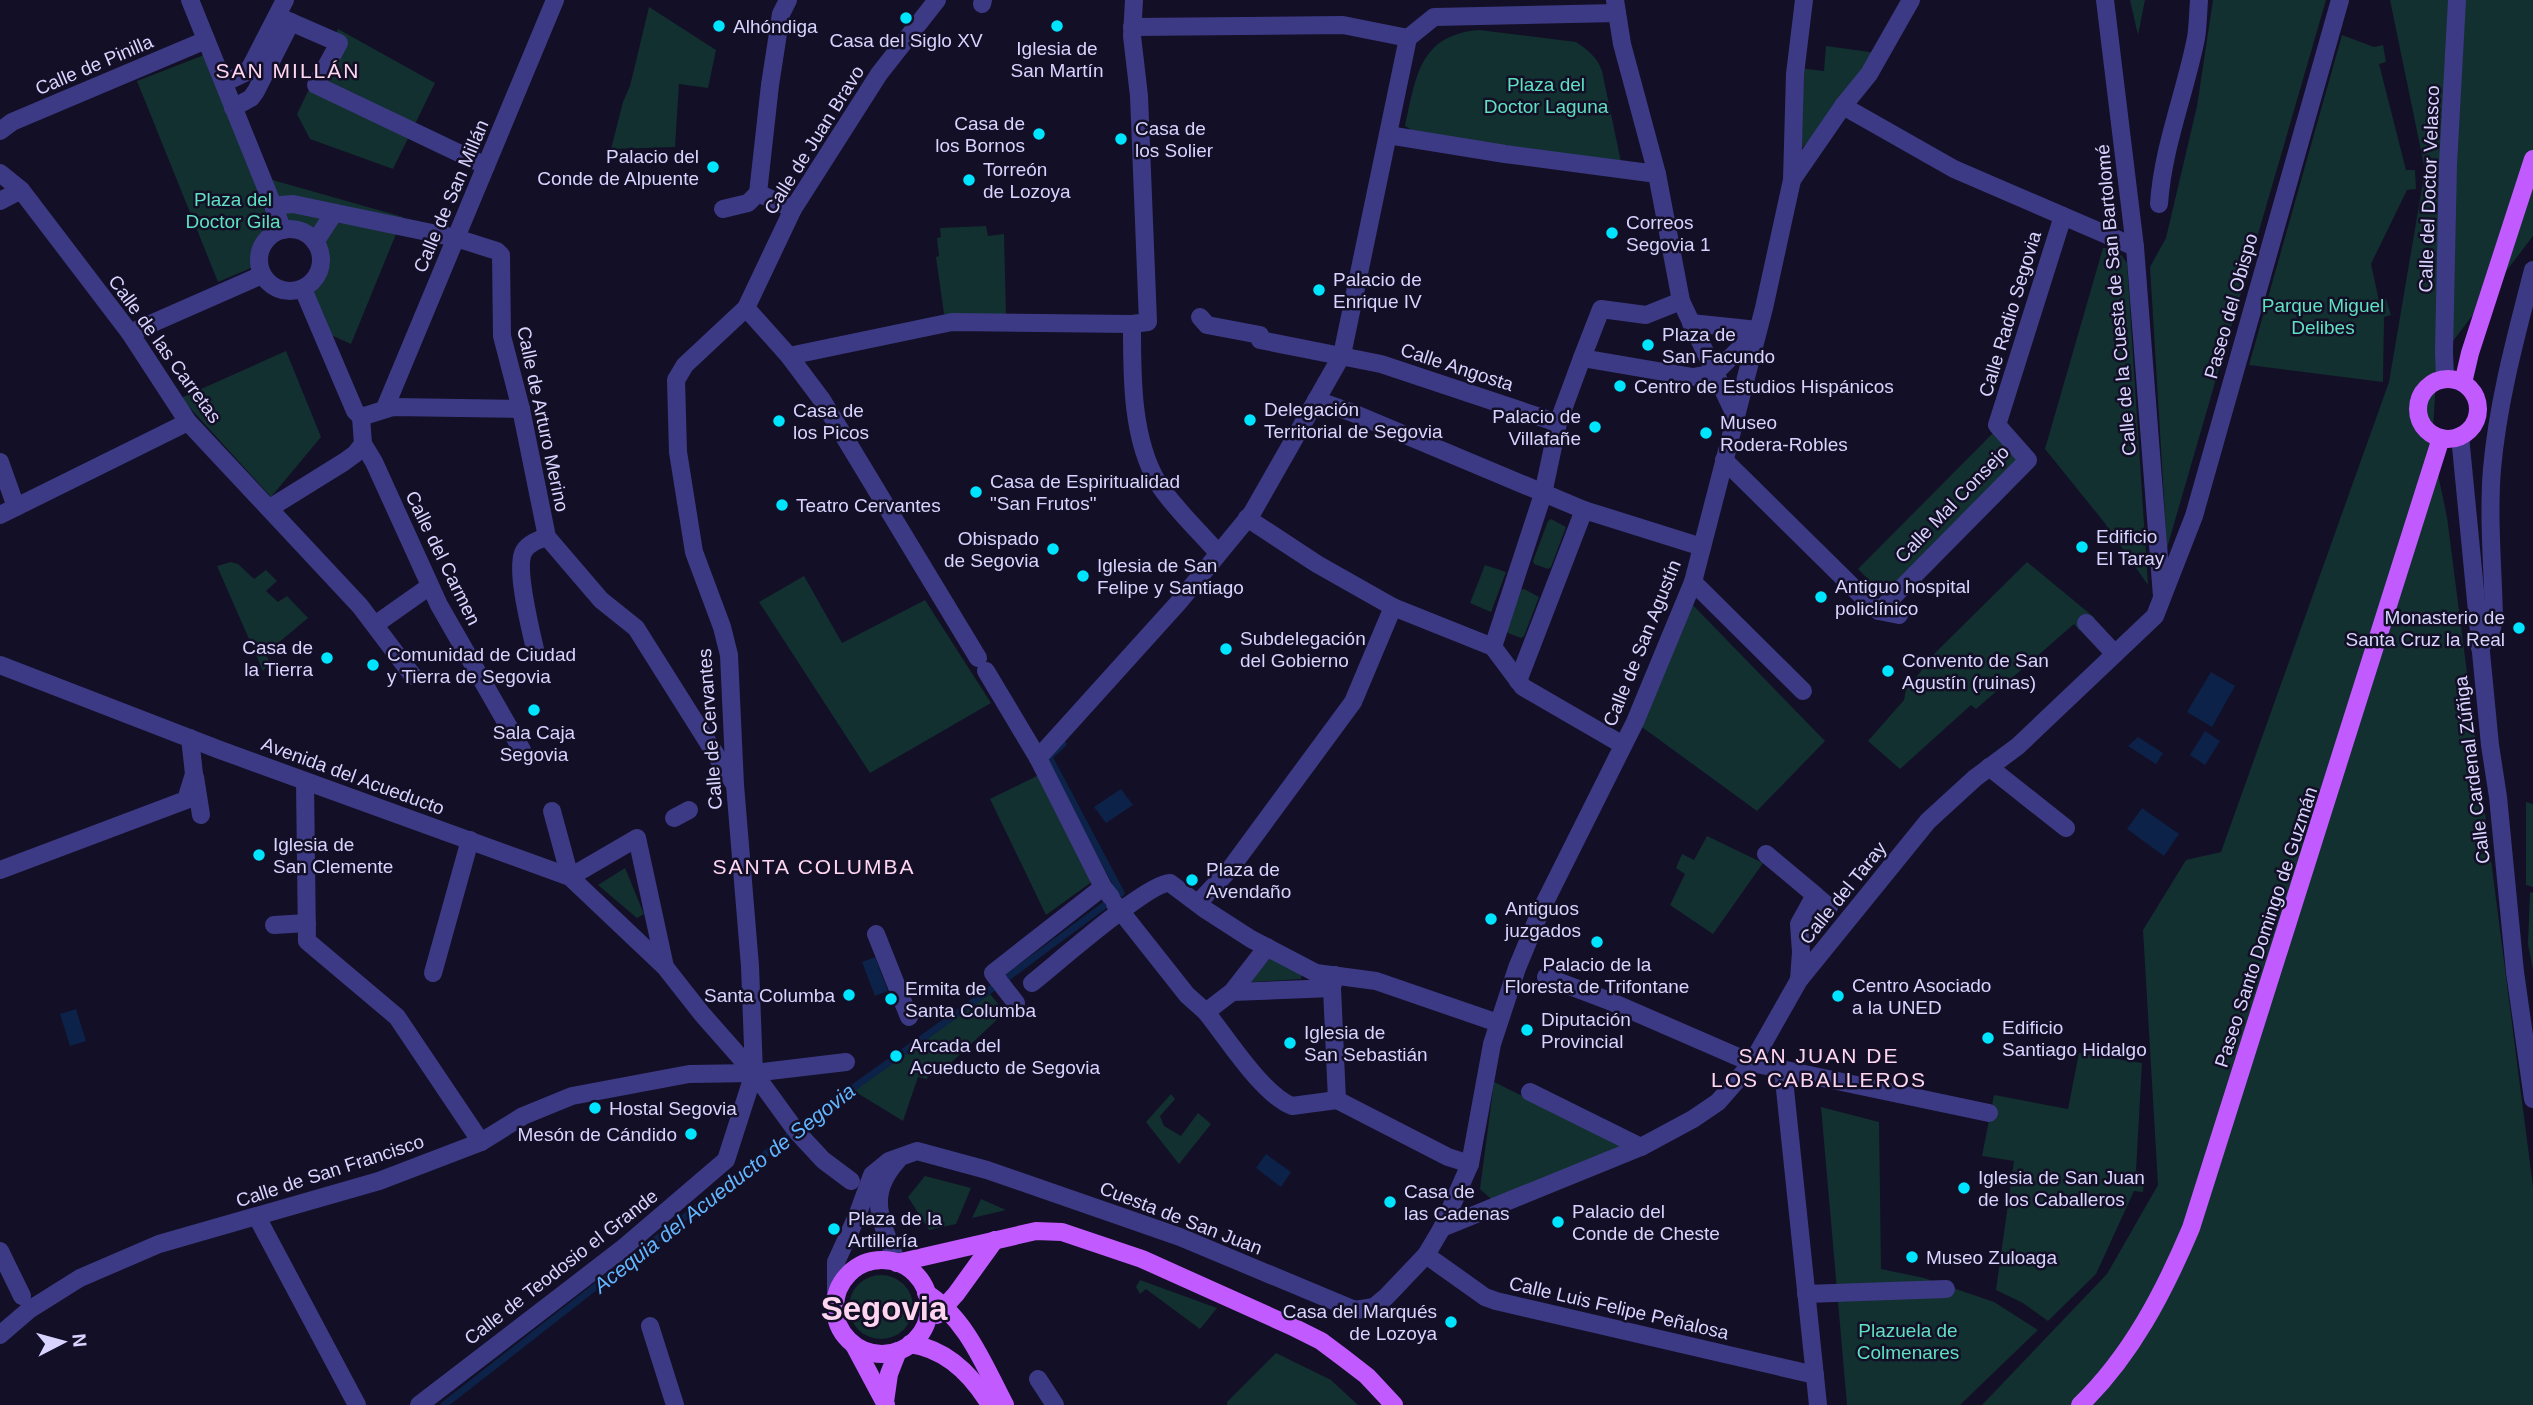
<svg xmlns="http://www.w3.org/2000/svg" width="2533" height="1405" font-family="Arial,sans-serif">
  <rect width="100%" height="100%" fill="#130f26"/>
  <g fill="#12302f">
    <polygon points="2130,0 2145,0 2138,35"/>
    <polygon points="2213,0 2326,0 2167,548 2150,267 2166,238 2197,106"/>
    <polygon points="2390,0 2533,0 2533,236 2437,362 2432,446 2447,517 2533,1187 2533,1405 1982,1405 2107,1274 2158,1185 2143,930 2186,860 2221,852 2389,382 2425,170"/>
    <polygon points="649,7 716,50 708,88 679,84 675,147 611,149 623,102 630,86"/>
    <polygon points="338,29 435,83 393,169 310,139 297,114"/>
    <path d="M1479 30 1576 42C1589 51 1597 57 1602 71L1621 162 1417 133 1405 126C1416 77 1419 35 1479 30Z"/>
    <polygon points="2342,35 2374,47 2383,45 2386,62 2379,64 2406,170 2415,170 2416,189 2407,190 2371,264 2379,301 2386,299 2391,315 2384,317 2383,382 2249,365"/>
    <polygon points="1826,46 1877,53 1845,101 1800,150 1798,68 1824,71"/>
    <path d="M204 55 251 174 403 217 351 344 331 335 313 293C334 272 333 230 299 222 294 221 288 222 283 223 260 230 252 245 251 268L218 282 137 81Z"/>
    <polygon points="986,226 988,236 1004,234 1006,316 944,314 936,257 939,256 937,238 941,237 940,228"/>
    <polygon points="2103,248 2116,248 2127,263 2148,585 2104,522 2045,449"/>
    <polygon points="286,351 321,437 271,497 181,398"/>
    <polygon points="1997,429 2028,460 1889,600 1858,569"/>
    <polygon points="1551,519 1566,527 1551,567 1548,569 1534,564 1533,561 1548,521"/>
    <polygon points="231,562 238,564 254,579 266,570 277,581 266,591 278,602 287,596 308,618 265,654 270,662 263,671 217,566"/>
    <polygon points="2027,562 2095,618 2079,630 2074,624 1976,709 1971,705 1900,769 1868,741 1904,700 1906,690 1936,652"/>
    <polygon points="1485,565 1506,572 1491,612 1470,603"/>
    <polygon points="804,576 842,643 925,600 991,703 870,773 759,602"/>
    <polygon points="1524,589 1539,597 1524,636 1521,638 1508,633 1506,630 1521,590"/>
    <polygon points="1687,599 1825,741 1757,811 1635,722"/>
    <polygon points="1041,774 1093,881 1046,915 990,799"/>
    <polygon points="2526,802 2533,804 2533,887 2526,885"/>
    <polygon points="1707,836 1763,863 1713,934 1670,905 1685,874 1676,868 1682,854 1694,860"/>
    <polygon points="625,868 644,914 637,918 598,885"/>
    <polygon points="2530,892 2533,893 2533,970 2528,944"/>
    <polygon points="1270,958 1302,972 1301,979 1252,982 1251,979"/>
    <polygon points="990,994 1005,1012 937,1076 928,1075 927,1079 918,1077 903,1121 854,1091"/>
    <polygon points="2079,1053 2142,1063 2136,1171 2145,1173 2143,1192 2134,1191 2096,1274 2048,1321 2023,1303 1996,1290 2014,1161 1982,1156 1994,1095 2068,1109"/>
    <polygon points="1494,1082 1624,1146 1492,1200 1480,1189"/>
    <polygon points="1171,1094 1175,1099 1160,1116 1164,1126 1181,1136 1198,1113 1211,1124 1179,1164 1146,1122"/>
    <polygon points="1821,1107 1879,1122 1881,1269 1924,1278 1994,1302 2038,1330 1960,1405 1847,1405"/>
    <polygon points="925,1176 971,1188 956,1224 929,1230 908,1197"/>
    <polygon points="981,1199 1006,1210 972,1218"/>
    <circle cx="881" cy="1307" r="32"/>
    <polygon points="1140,1280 1217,1308 1200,1329 1146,1289 1140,1294 1136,1287"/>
    <polygon points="1276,1353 1331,1380 1358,1405 1227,1405 1227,1402"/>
  </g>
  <g fill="#0c2248">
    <polygon points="2211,672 2235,686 2212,727 2187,712"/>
    <polygon points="2205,731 2220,741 2205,765 2190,755"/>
    <polygon points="2138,737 2163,753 2156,764 2128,746"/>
    <polygon points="1121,789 1133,805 1106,823 1094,807"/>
    <polygon points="2142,808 2179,834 2164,856 2127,829"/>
    <polygon points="875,957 888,991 875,996 862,962"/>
    <polygon points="76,1009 86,1041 70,1046 60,1014"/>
    <polygon points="1266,1154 1291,1172 1281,1187 1256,1168"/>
  </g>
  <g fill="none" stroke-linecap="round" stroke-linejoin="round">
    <polyline stroke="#0c2248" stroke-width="7" points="444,1405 818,1113 1008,977 1121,893 1049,757 1063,744"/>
    <g stroke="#3d3a85" stroke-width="18">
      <polyline points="190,0 283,230"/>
      <polyline points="788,0 781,14 770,85 758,193 793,209"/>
      <polyline points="1615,0 1622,44 1657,174 1681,301 1735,415"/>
      <polyline points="2105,0 2135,247 2162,596"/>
      <polyline points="982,4 983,0"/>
      <polyline points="277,16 339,43 316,85 486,166"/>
      <polyline points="1132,27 1343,25 1408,38"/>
      <polyline points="224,83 247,72 251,66 285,0"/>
      <polyline points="1843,106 1954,169 2135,247"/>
      <polyline points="233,108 251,98 256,91 291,22"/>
      <polyline points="0,131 12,122 206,40"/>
      <polyline points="1388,135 1505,154 1657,174"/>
      <polyline points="0,173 21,190 130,333 188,422 360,606 413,676"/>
      <polyline points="1792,180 1843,106 1869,74 1911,0"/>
      <polyline points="0,201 21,190"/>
      <path d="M2159 204C2163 146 2185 94 2196 38 2198 26 2198 13 2199 0"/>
      <polyline points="274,208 281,205 293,204 456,238 497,251 501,255 502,336 521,409 547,537 601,600 636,628 733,782"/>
      <polyline points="723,209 748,203 758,193"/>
      <circle cx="290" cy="260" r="31"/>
      <polyline points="315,242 334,213"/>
      <polyline points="303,289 355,411 361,417 393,407 521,409"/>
      <polyline points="1681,301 1646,315 1601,309 1582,358 1693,377 1715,373 1756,332"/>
      <polyline points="746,308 789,356 822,400 978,658"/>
      <polyline points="1200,317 1207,325 1260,335 1260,340 1381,364 1558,423"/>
      <polyline points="1691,323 1758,330"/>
      <path d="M1132 324C1132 374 1131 438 1158 483 1172 506 1200 532 1218 553"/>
      <polyline points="130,333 262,275"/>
      <polyline points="789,356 952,322 1132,324 1148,322 1139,96 1132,36 1134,0"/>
      <polyline points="2445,379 2444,351 2448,164 2457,0"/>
      <polyline points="1316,400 1353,413 1584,510 1702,547"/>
      <polyline points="385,408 555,0"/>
      <polyline points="361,417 363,444 374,462 439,605 522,750"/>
      <polyline points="2460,436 2490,745 2498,797 2515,972 2533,1099"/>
      <polyline points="1724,460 1871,605 1879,611 1899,615"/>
      <polyline points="0,462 16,507"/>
      <polyline points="270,508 344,462 355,454 363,444"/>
      <polyline points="0,515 188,422"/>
      <polyline points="1247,518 1317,564 1393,607 1493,647 1523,687 1623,745"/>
      <polyline points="1693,582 1803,691"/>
      <polyline points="1879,611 2028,460 1997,425 2063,216"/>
      <polyline points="2086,623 2115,654"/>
      <polyline points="376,624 430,586"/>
      <polyline points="1493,647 1543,494 1558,423 1582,358"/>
      <path d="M2480 648 2491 633 2494 618C2493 569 2488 518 2492 469 2498 401 2516 336 2533 270"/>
      <path d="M536 654C532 634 514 568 524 551 529 543 538 540 547 537"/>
      <polyline points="0,665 220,750 570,877 665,967 702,1014 754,1073 794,1128"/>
      <polyline points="986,671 1038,758 1103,887 1111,897"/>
      <polyline points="1518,681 1584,510"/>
      <polyline points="1038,758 1178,603 1252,513 1342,355 1408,38 1434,17 1617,13"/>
      <polyline points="1989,767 2066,828"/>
      <polyline points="195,777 201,815"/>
      <polyline points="305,781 307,941 397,1017 481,1142"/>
      <polyline points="552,811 570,877 637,838 665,967"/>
      <polyline points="674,818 689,810"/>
      <polyline points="1766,854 1815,895 1799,924 1801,952 1799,980"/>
      <polyline points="0,870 186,800 194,774 190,738"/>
      <polyline points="1815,895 1829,907"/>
      <polyline points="1198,903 1230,869 1353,702 1393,607"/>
      <polyline points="1115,904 1187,995 1206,1012 1232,992 1267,947"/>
      <polyline points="274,925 307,923"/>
      <polyline points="876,934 909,1017"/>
      <polyline points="433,973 470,840"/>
      <polyline points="1335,975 1332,988 1337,1100"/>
      <polyline points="1546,977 1607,1000 1752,1063 1989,1113"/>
      <polyline points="999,981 993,973 1103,887"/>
      <path d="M1032 983C1055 965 1148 882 1170 883L1206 910 1251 939 1316 973 1376 981 1498 1023"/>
      <polyline points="1002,985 1016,1003"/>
      <polyline points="1232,992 1332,988"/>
      <path d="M1206 1012C1227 1038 1262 1094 1292 1106L1337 1100"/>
      <polyline points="1783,1070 1818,1405"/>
      <polyline points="1530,1092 1641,1147"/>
      <polyline points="1337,1100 1448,1157 1470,1164"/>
      <polyline points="798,1133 823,1160 851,1181"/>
      <polyline points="257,1217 357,1405"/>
      <polyline points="1442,1228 1641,1147 1693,1119 1718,1102 1752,1063 1799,980 1928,821 1975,778 2018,746 2155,616 2194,516 2340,0"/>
      <polyline points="0,1251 22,1296"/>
      <polyline points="1426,1255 1485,1297 1496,1301 1815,1375"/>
      <path d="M897 1263C883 1223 864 1197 898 1160"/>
      <polyline points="1806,1294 1946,1289"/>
      <polyline points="836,1300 836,1262 857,1216 872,1175 889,1161 917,1151 987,1170 1180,1237 1355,1310 1374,1307 1386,1297 1426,1255 1442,1228 1470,1164 1492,1044 1517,968 1541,910 1635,722 1693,582 1764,308 1792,180 1795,74 1804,0"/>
      <polyline points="650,1326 675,1405"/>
      <polyline points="0,1335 29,1310 80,1278 159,1244 379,1181 481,1142 523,1116 572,1096 689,1074 754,1073 846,1062"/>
      <polyline points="1038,1379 1055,1405"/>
      <polyline points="419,1405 622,1249 726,1160 754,1073 750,966 735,785 729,655 722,627 694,552 678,452 676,380 685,365 746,308 793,209 879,74 937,0"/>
    </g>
    <g stroke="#c25bff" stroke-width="18">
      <circle cx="2448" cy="409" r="30"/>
      <polyline points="2463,383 2470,353 2533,159"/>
      <circle cx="882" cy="1307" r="47"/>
      <polyline points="897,1263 1036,1231 1062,1232 1142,1259 1291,1326 1321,1341 1345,1359 1367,1376 1394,1405"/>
      <path d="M926 1293C966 1318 984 1365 1005 1405"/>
      <polyline points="937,1315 956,1294 995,1240"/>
      <path d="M910 1344C946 1349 972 1375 990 1405"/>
      <polyline points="854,1345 886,1405"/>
      <polyline points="885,1402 889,1374 898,1351"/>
      <path d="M2080 1405C2131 1356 2164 1292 2191 1228L2441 438"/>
    </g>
  </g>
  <g fill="#00e5ff" stroke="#130f26" stroke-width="2.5">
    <circle cx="906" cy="18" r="7"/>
    <circle cx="719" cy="26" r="7"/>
    <circle cx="1057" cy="26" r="7"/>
    <circle cx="1039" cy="134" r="7"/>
    <circle cx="1121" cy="139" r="7"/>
    <circle cx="713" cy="167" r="7"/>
    <circle cx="969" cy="180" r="7"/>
    <circle cx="1612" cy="233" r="7"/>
    <circle cx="1319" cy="290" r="7"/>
    <circle cx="1648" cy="345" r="7"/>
    <circle cx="1620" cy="386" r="7"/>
    <circle cx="1250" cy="420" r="7"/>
    <circle cx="779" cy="421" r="7"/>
    <circle cx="1595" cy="427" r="7"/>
    <circle cx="1706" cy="433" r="7"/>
    <circle cx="976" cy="492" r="7"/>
    <circle cx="782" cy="505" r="7"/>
    <circle cx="2082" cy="547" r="7"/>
    <circle cx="1053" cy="549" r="7"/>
    <circle cx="1083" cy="576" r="7"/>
    <circle cx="1821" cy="597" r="7"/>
    <circle cx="2519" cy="628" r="7"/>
    <circle cx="1226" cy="649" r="7"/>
    <circle cx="327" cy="658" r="7"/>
    <circle cx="373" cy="665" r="7"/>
    <circle cx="1888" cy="671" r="7"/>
    <circle cx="534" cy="710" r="7"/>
    <circle cx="259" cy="855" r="7"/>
    <circle cx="1192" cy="880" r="7"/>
    <circle cx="1491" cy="919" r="7"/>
    <circle cx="1597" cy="942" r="7"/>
    <circle cx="849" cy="995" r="7"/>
    <circle cx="1838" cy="996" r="7"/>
    <circle cx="891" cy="999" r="7"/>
    <circle cx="1527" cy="1030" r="7"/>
    <circle cx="1988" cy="1038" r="7"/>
    <circle cx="1290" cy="1043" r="7"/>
    <circle cx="896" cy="1056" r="7"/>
    <circle cx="595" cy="1108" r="7"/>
    <circle cx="691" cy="1134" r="7"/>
    <circle cx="1964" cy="1188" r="7"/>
    <circle cx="1390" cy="1202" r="7"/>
    <circle cx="1558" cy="1222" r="7"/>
    <circle cx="834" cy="1229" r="7"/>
    <circle cx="1912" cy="1257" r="7"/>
    <circle cx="1451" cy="1322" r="7"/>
  </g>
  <g text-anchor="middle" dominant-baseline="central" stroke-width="5" stroke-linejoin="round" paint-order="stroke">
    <g font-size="19" fill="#d9d4ff" stroke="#130f26" text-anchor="start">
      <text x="733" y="26">Alhóndiga</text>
      <text x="906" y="40" text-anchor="middle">Casa del Siglo XV</text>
      <text x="1057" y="48" text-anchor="middle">Iglesia de<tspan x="1057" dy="22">San Martín</tspan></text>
      <text x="1025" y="123" text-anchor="end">Casa de<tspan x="1025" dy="22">los Bornos</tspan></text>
      <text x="1135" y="128">Casa de<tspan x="1135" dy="22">los Solier</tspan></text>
      <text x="699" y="156" text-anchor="end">Palacio del<tspan x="699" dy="22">Conde de Alpuente</tspan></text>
      <text x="983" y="169">Torreón<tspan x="983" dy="22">de Lozoya</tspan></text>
      <text x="1626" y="222">Correos<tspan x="1626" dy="22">Segovia 1</tspan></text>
      <text x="1333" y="279">Palacio de<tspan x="1333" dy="22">Enrique IV</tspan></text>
      <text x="1662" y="334">Plaza de<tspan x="1662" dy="22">San Facundo</tspan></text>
      <text x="1634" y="386">Centro de Estudios Hispánicos</text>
      <text x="1264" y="409">Delegación<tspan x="1264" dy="22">Territorial de Segovia</tspan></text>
      <text x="793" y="410">Casa de<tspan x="793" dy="22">los Picos</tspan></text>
      <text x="1581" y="416" text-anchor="end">Palacio de<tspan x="1581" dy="22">Villafañe</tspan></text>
      <text x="1720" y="422">Museo<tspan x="1720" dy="22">Rodera-Robles</tspan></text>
      <text x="990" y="481">Casa de Espiritualidad<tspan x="990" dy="22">"San Frutos"</tspan></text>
      <text x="796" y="505">Teatro Cervantes</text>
      <text x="2096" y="536">Edificio<tspan x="2096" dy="22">El Taray</tspan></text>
      <text x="1039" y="538" text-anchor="end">Obispado<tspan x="1039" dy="22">de Segovia</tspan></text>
      <text x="1097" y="565">Iglesia de San<tspan x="1097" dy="22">Felipe y Santiago</tspan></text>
      <text x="1835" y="586">Antiguo hospital<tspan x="1835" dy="22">policlínico</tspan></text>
      <text x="2505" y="617" text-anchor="end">Monasterio de<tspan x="2505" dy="22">Santa Cruz la Real</tspan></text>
      <text x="1240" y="638">Subdelegación<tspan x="1240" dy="22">del Gobierno</tspan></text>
      <text x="313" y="647" text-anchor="end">Casa de<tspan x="313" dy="22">la Tierra</tspan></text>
      <text x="387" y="654">Comunidad de Ciudad<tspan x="387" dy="22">y Tierra de Segovia</tspan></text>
      <text x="1902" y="660">Convento de San<tspan x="1902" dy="22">Agustín (ruinas)</tspan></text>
      <text x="534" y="732" text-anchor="middle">Sala Caja<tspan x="534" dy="22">Segovia</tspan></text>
      <text x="273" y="844">Iglesia de<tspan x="273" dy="22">San Clemente</tspan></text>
      <text x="1206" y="869">Plaza de<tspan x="1206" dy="22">Avendaño</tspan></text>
      <text x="1505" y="908">Antiguos<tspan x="1505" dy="22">juzgados</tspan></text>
      <text x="1597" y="964" text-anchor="middle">Palacio de la<tspan x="1597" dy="22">Floresta de Trifontane</tspan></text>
      <text x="1852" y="985">Centro Asociado<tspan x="1852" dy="22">a la UNED</tspan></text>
      <text x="905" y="988">Ermita de<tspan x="905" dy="22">Santa Columba</tspan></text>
      <text x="835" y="995" text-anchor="end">Santa Columba</text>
      <text x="1541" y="1019">Diputación<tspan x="1541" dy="22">Provincial</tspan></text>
      <text x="2002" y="1027">Edificio<tspan x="2002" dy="22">Santiago Hidalgo</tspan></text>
      <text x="1304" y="1032">Iglesia de<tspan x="1304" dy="22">San Sebastián</tspan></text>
      <text x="910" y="1045">Arcada del<tspan x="910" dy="22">Acueducto de Segovia</tspan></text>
      <text x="609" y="1108">Hostal Segovia</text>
      <text x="677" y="1134" text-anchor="end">Mesón de Cándido</text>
      <text x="1978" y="1177">Iglesia de San Juan<tspan x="1978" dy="22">de los Caballeros</tspan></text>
      <text x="1404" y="1191">Casa de<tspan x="1404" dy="22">las Cadenas</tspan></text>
      <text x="1572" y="1211">Palacio del<tspan x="1572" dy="22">Conde de Cheste</tspan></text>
      <text x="848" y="1218">Plaza de la<tspan x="848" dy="22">Artillería</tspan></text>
      <text x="1926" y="1257">Museo Zuloaga</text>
      <text x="1437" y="1311" text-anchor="end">Casa del Marqués<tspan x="1437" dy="22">de Lozoya</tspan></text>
    </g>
    <g font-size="19" fill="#d9d4ff" stroke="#130f26">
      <text transform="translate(94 65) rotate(-23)">Calle de Pinilla</text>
      <text transform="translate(814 140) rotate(-58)">Calle de Juan Bravo</text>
      <text transform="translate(2429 189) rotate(-88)">Calle del Doctor Velasco</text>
      <text transform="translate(451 196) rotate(-67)">Calle de San Millán</text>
      <text transform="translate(2116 300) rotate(-95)">Calle de la Cuesta de San Bartolomé</text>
      <text transform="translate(2231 306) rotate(-74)">Paseo del Obispo</text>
      <text transform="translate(2010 314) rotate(-73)">Calle Radio Segovia</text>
      <text transform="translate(165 349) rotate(54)">Calle de las Carretas</text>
      <text transform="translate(1457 367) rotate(18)">Calle Angosta</text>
      <text transform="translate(543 419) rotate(78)">Calle de Arturo Merino</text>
      <text transform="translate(1952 504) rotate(-46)">Calle Mal Consejo</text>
      <text transform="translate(443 558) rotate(64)">Calle del Carmen</text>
      <text transform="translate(1642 643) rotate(-68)">Calle de San Agustín</text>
      <text transform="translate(710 729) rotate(-94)">Calle de Cervantes</text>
      <text transform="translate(2472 770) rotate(-97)">Calle Cardenal Zúñiga</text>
      <text transform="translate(353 776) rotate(20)">Avenida del Acueducto</text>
      <text transform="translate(1843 893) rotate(-51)">Calle del Taray</text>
      <text transform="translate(2266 927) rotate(-72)">Paseo Santo Domingo de Guzmán</text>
      <text transform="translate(330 1171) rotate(-18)">Calle de San Francisco</text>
      <text transform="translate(1181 1218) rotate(21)">Cuesta de San Juan</text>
      <text transform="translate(561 1267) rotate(-38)">Calle de Teodosio el Grande</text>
      <text transform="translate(1619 1308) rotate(13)">Calle Luis Felipe Peñalosa</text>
    </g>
    <g font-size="19" fill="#5fe0c0" stroke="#130f26">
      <text x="1546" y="84">Plaza del<tspan x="1546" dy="22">Doctor Laguna</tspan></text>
      <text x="233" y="199">Plaza del<tspan x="233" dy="22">Doctor Gila</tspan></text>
      <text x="2323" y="305">Parque Miguel<tspan x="2323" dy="22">Delibes</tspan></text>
      <text x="1908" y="1330">Plazuela de<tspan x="1908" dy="22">Colmenares</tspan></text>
    </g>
    <g font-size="21" letter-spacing="2" fill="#ffd6f0" stroke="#130f26">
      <text x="288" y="70">SAN MILLÁN</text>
      <text x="814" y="866">SANTA COLUMBA</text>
      <text x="1819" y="1055">SAN JUAN DE<tspan x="1819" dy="24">LOS CABALLEROS</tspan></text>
    </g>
    <g font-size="21" font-style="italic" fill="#62b6ff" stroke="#130f26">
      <text transform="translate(724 1188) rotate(-38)">Acequia del Acueducto de Segovia</text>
    </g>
    <g font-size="33" font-weight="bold" fill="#ffd6f0" stroke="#130f26">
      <text x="884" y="1308">Segovia</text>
    </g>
  </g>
  <g transform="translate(63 1342) rotate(84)" stroke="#130f26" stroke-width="5" paint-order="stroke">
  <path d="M0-5L12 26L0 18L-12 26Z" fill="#d9d4ff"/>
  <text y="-10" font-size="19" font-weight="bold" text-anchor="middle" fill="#d9d4ff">N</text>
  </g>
</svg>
